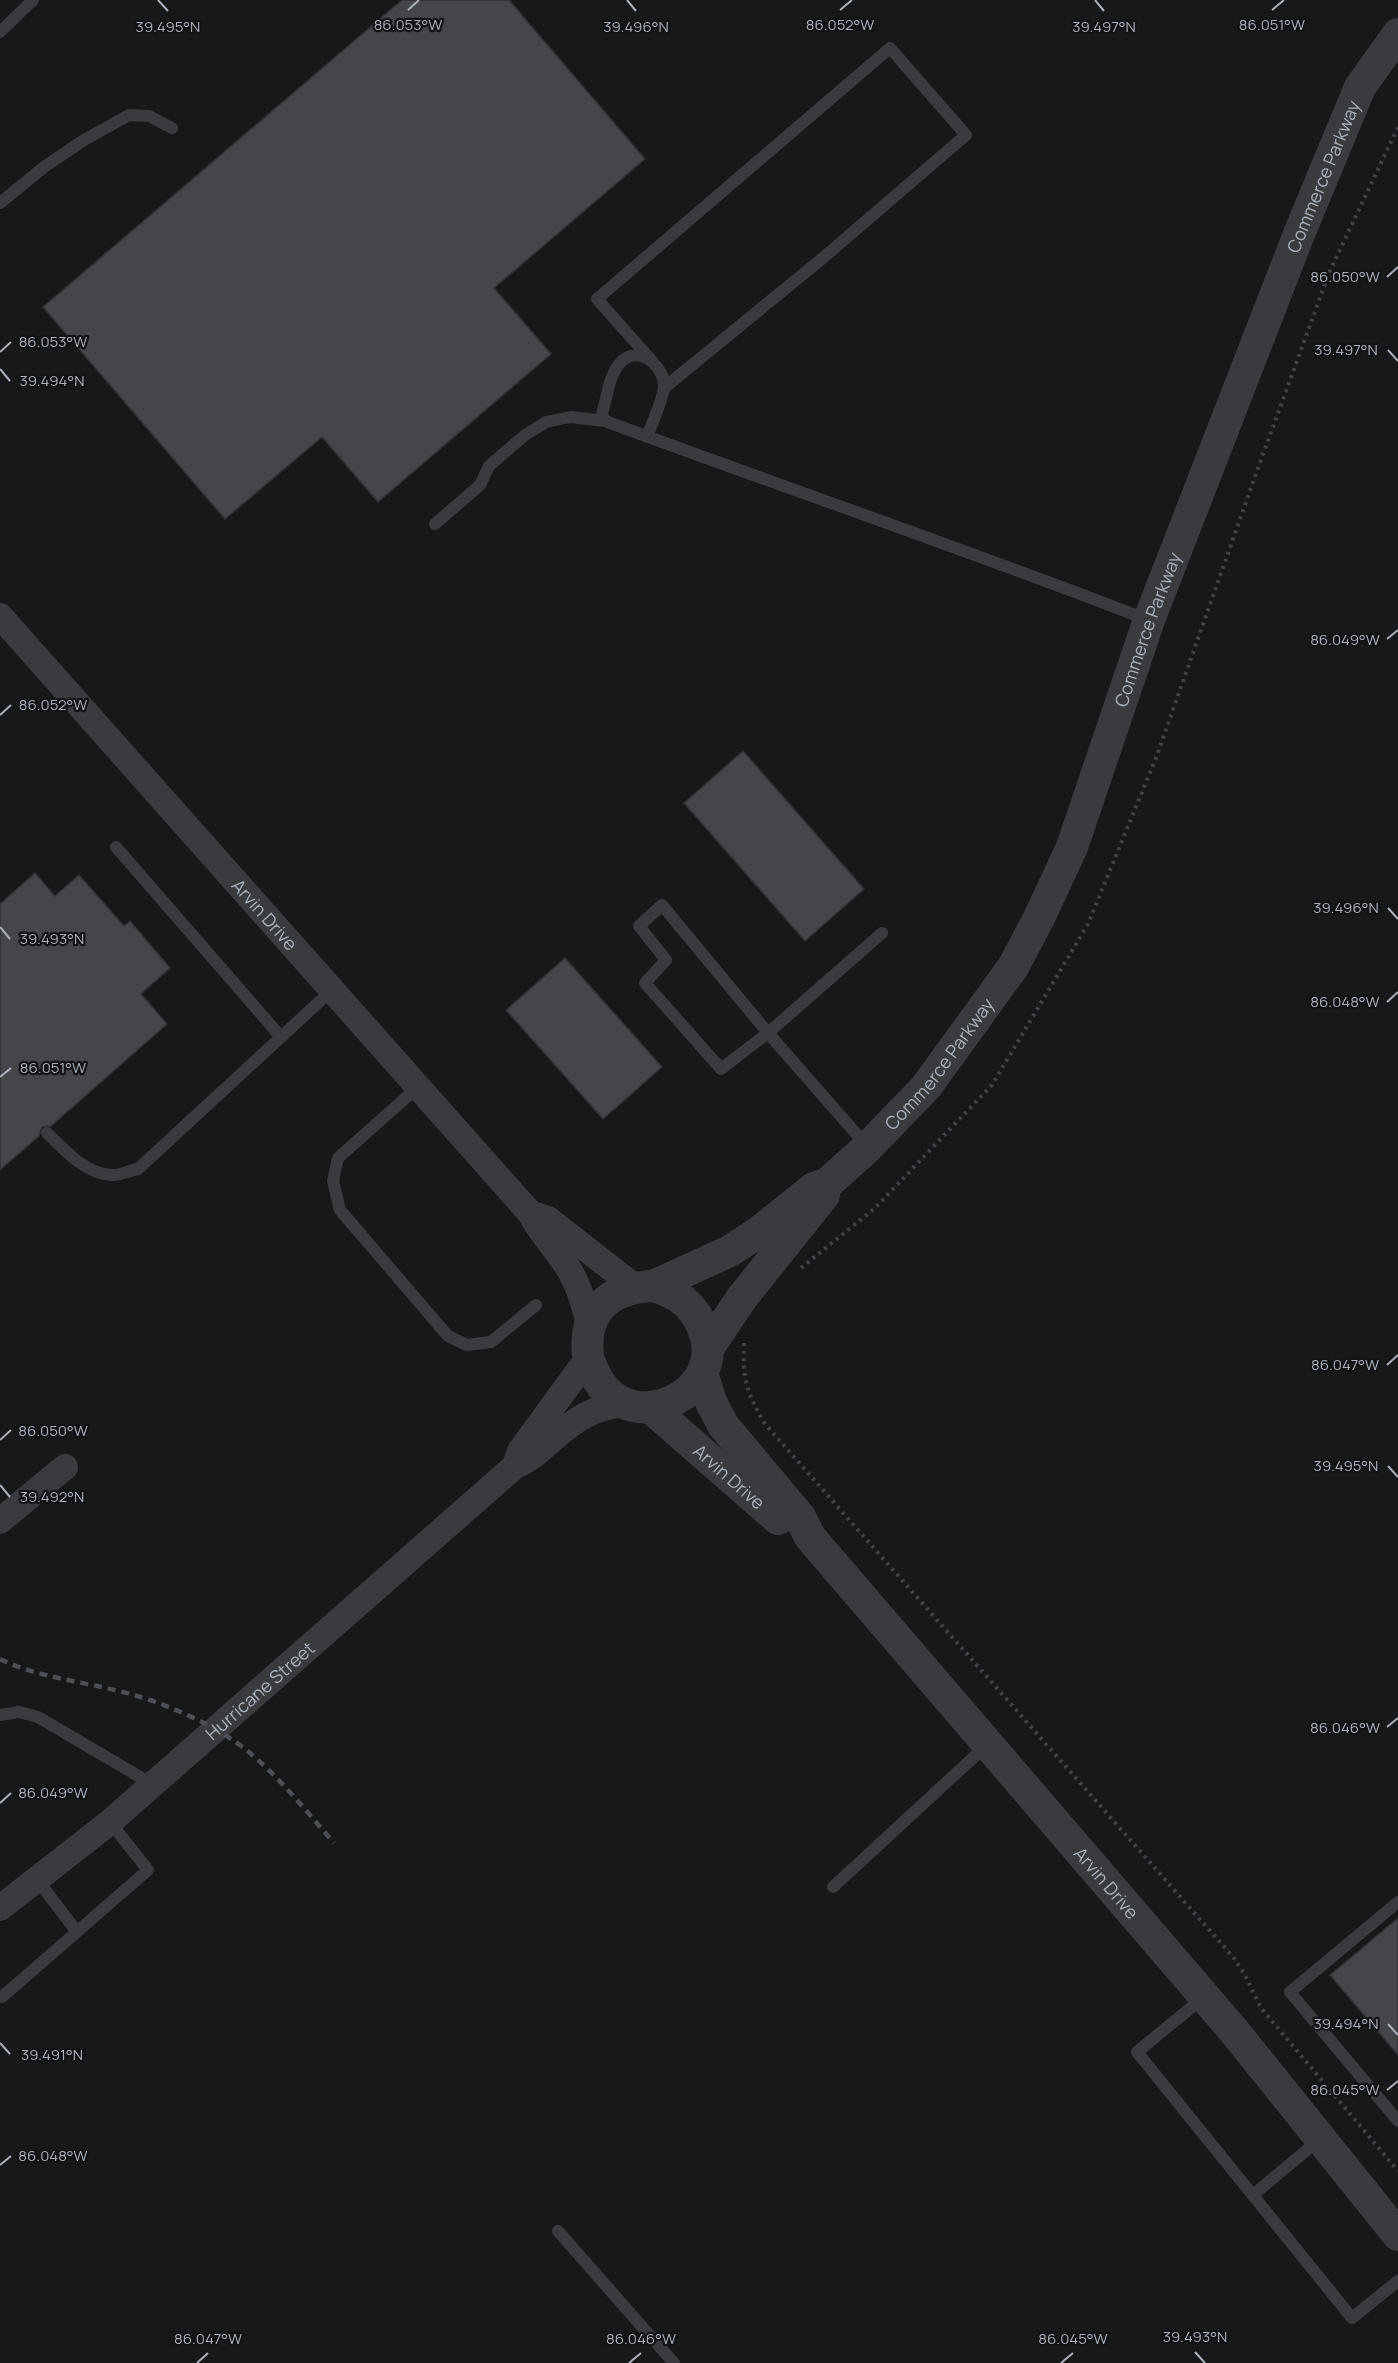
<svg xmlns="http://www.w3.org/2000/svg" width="1398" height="2363" font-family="Manrope,sans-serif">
  <rect width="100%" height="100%" fill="#18181a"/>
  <g fill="#44464a" stroke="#323236" stroke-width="1.5">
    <polygon points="402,0 509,0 645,159 494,288 551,354 378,502 322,437 225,519 43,307"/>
    <polygon points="743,751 864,889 805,941 684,803"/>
    <polygon points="35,873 55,896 79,875 124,926 130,921 170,968 141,994 167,1024 51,1126 42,1127 39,1136 0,1170 0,904"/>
    <polygon points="565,958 662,1067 603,1119 506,1010"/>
    <polygon points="1398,1918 1398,2055 1330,1975"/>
  </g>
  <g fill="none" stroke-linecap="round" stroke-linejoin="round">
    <g stroke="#3f4246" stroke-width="4" stroke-dasharray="3 4.5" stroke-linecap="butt">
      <polyline points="801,1268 875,1208 992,1085 1088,924 1156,758 1258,468 1329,273 1398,127"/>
      <path d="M744 1343C742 1380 747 1393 765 1424L1233 1957 1245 1975 1261 2008 1398 2171"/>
    </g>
    <g stroke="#393b3f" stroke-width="12">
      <polyline points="0,32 33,0"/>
      <polyline points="0,203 44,167 84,140 129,115 149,116 172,128"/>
      <polyline points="652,361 597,299 890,48 966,135 824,257 664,388"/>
      <path d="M647 437C652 423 662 402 664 388 666 367 639 344 621 362 609 374 607 398 602 414L605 421C786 488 968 550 1148 620"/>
      <polyline points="435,524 480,485 489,466 525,435 546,422 570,417 605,421"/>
      <polyline points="116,847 281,1037"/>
      <polyline points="418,1087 338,1158 333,1181 340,1210 448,1336 467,1345 491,1342 536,1305"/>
      <path d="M47 1133C64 1150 88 1176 114 1175 122 1175 131 1170 138 1169L332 990"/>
      <polyline points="867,1146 768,1033 662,905 639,926 666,960 645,983 721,1069 768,1033 882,933"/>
      <polyline points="0,1715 19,1712 38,1717 152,1784"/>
      <polyline points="36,1878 77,1932"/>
      <polyline points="833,1887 988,1744"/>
      <polyline points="1398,1902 1290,1992 1398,2121"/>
      <polyline points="2,1997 148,1870 110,1822"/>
      <polyline points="1204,1997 1137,2052 1352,2318 1398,2281"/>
      <polyline points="1253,2195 1320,2139"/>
      <polyline points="558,2231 674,2363"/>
    </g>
    <g stroke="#393b3f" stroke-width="26">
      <path id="s1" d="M0 616 530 1213C541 1234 558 1251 570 1271 580 1288 584 1306 589 1324"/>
      <polyline points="536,1215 548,1219 635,1287"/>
      <polyline points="516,1463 520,1451 588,1358"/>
      <polyline points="0,1521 65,1467"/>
      <path id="s2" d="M0 1908 110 1822 515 1466C531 1460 541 1449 554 1438 577 1418 594 1407 625 1404"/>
    </g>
    <g stroke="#393b3f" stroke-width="32">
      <path id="s3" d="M653 1286 730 1251 759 1232 814 1188 828 1183 868 1147 926 1087 1013 967 1039 918 1072 847 1149 620 1299 234 1360 87 1398 34"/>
      <path d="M653 1286C677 1293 693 1304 703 1328 730 1391 634 1440 598 1380 594 1372 589 1364 588 1355 583 1310 610 1288 653 1286Z"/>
      <polyline points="709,1347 741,1299 824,1195"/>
      <path id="s4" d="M703 1375 711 1402 723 1425 800 1517 810 1537 1234 2031 1398 2235"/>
      <path id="s5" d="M651 1408 778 1519"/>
    </g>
    <path stroke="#4c4f54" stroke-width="4.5" stroke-dasharray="8 6" stroke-linecap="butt" d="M0 1659C37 1677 79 1681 119 1691 161 1701 217 1725 250 1753 281 1779 307 1812 334 1843"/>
  </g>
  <path fill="none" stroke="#aab1ba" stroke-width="2" d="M158 0 168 11M627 0 636 11M1095 0 1104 11M408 10 419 0M840 10 852 0M1272 10 1284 0M1387 277 1398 267M1388 350 1398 361M0 352 11 342M0 369 10 381M1387 639 1398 630M0 715 11 705M1388 908 1398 919M0 927 10 939M1387 1002 1398 992M0 1077 11 1068M1387 1365 1398 1355M0 1440 11 1430M1388 1466 1398 1477M0 1485 10 1497M1387 1727 1398 1718M0 1803 11 1793M1388 2024 1398 2035M0 2043 10 2054M1387 2090 1398 2081M0 2165 11 2156M1195 2352 1205 2363M197 2363 208 2353M629 2363 641 2353M1061 2363 1073 2353"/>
  <g text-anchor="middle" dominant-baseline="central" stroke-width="4.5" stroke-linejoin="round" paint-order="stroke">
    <g font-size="18" fill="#aab1ba" stroke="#131315">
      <text stroke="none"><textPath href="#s3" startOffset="1340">Commerce Parkway</textPath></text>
      <text stroke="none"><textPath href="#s3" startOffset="854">Commerce Parkway</textPath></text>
      <text stroke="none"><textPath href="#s1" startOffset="399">Arvin Drive</textPath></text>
      <text stroke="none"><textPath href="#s3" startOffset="368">Commerce Parkway</textPath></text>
      <text stroke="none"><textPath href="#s5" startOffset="104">Arvin Drive</textPath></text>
      <text stroke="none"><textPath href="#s2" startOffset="339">Hurricane Street</textPath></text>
      <text stroke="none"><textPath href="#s4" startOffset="652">Arvin Drive</textPath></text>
    </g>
  </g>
  <g font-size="15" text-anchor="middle" fill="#aab1ba" stroke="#131315" stroke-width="4.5" stroke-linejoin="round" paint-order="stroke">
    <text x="408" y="30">86.053°W</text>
    <text x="840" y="30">86.052°W</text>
    <text x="1272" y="30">86.051°W</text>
    <text x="168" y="32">39.495°N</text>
    <text x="636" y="32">39.496°N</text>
    <text x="1104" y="32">39.497°N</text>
    <text x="1345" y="282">86.050°W</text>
    <text x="53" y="347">86.053°W</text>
    <text x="1346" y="355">39.497°N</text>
    <text x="52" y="386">39.494°N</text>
    <text x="1345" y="645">86.049°W</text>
    <text x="53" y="710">86.052°W</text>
    <text x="1346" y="913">39.496°N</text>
    <text x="52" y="944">39.493°N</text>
    <text x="1345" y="1007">86.048°W</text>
    <text x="53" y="1073">86.051°W</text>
    <text x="1345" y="1370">86.047°W</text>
    <text x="53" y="1436">86.050°W</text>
    <text x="1346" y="1471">39.495°N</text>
    <text x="52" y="1502">39.492°N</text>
    <text x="1345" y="1733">86.046°W</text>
    <text x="53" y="1798">86.049°W</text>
    <text x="1346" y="2029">39.494°N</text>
    <text x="52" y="2060">39.491°N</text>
    <text x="1345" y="2095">86.045°W</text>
    <text x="53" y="2161">86.048°W</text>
    <text x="1195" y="2342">39.493°N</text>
    <text x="208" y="2344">86.047°W</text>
    <text x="641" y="2344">86.046°W</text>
    <text x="1073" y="2344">86.045°W</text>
  </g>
</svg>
